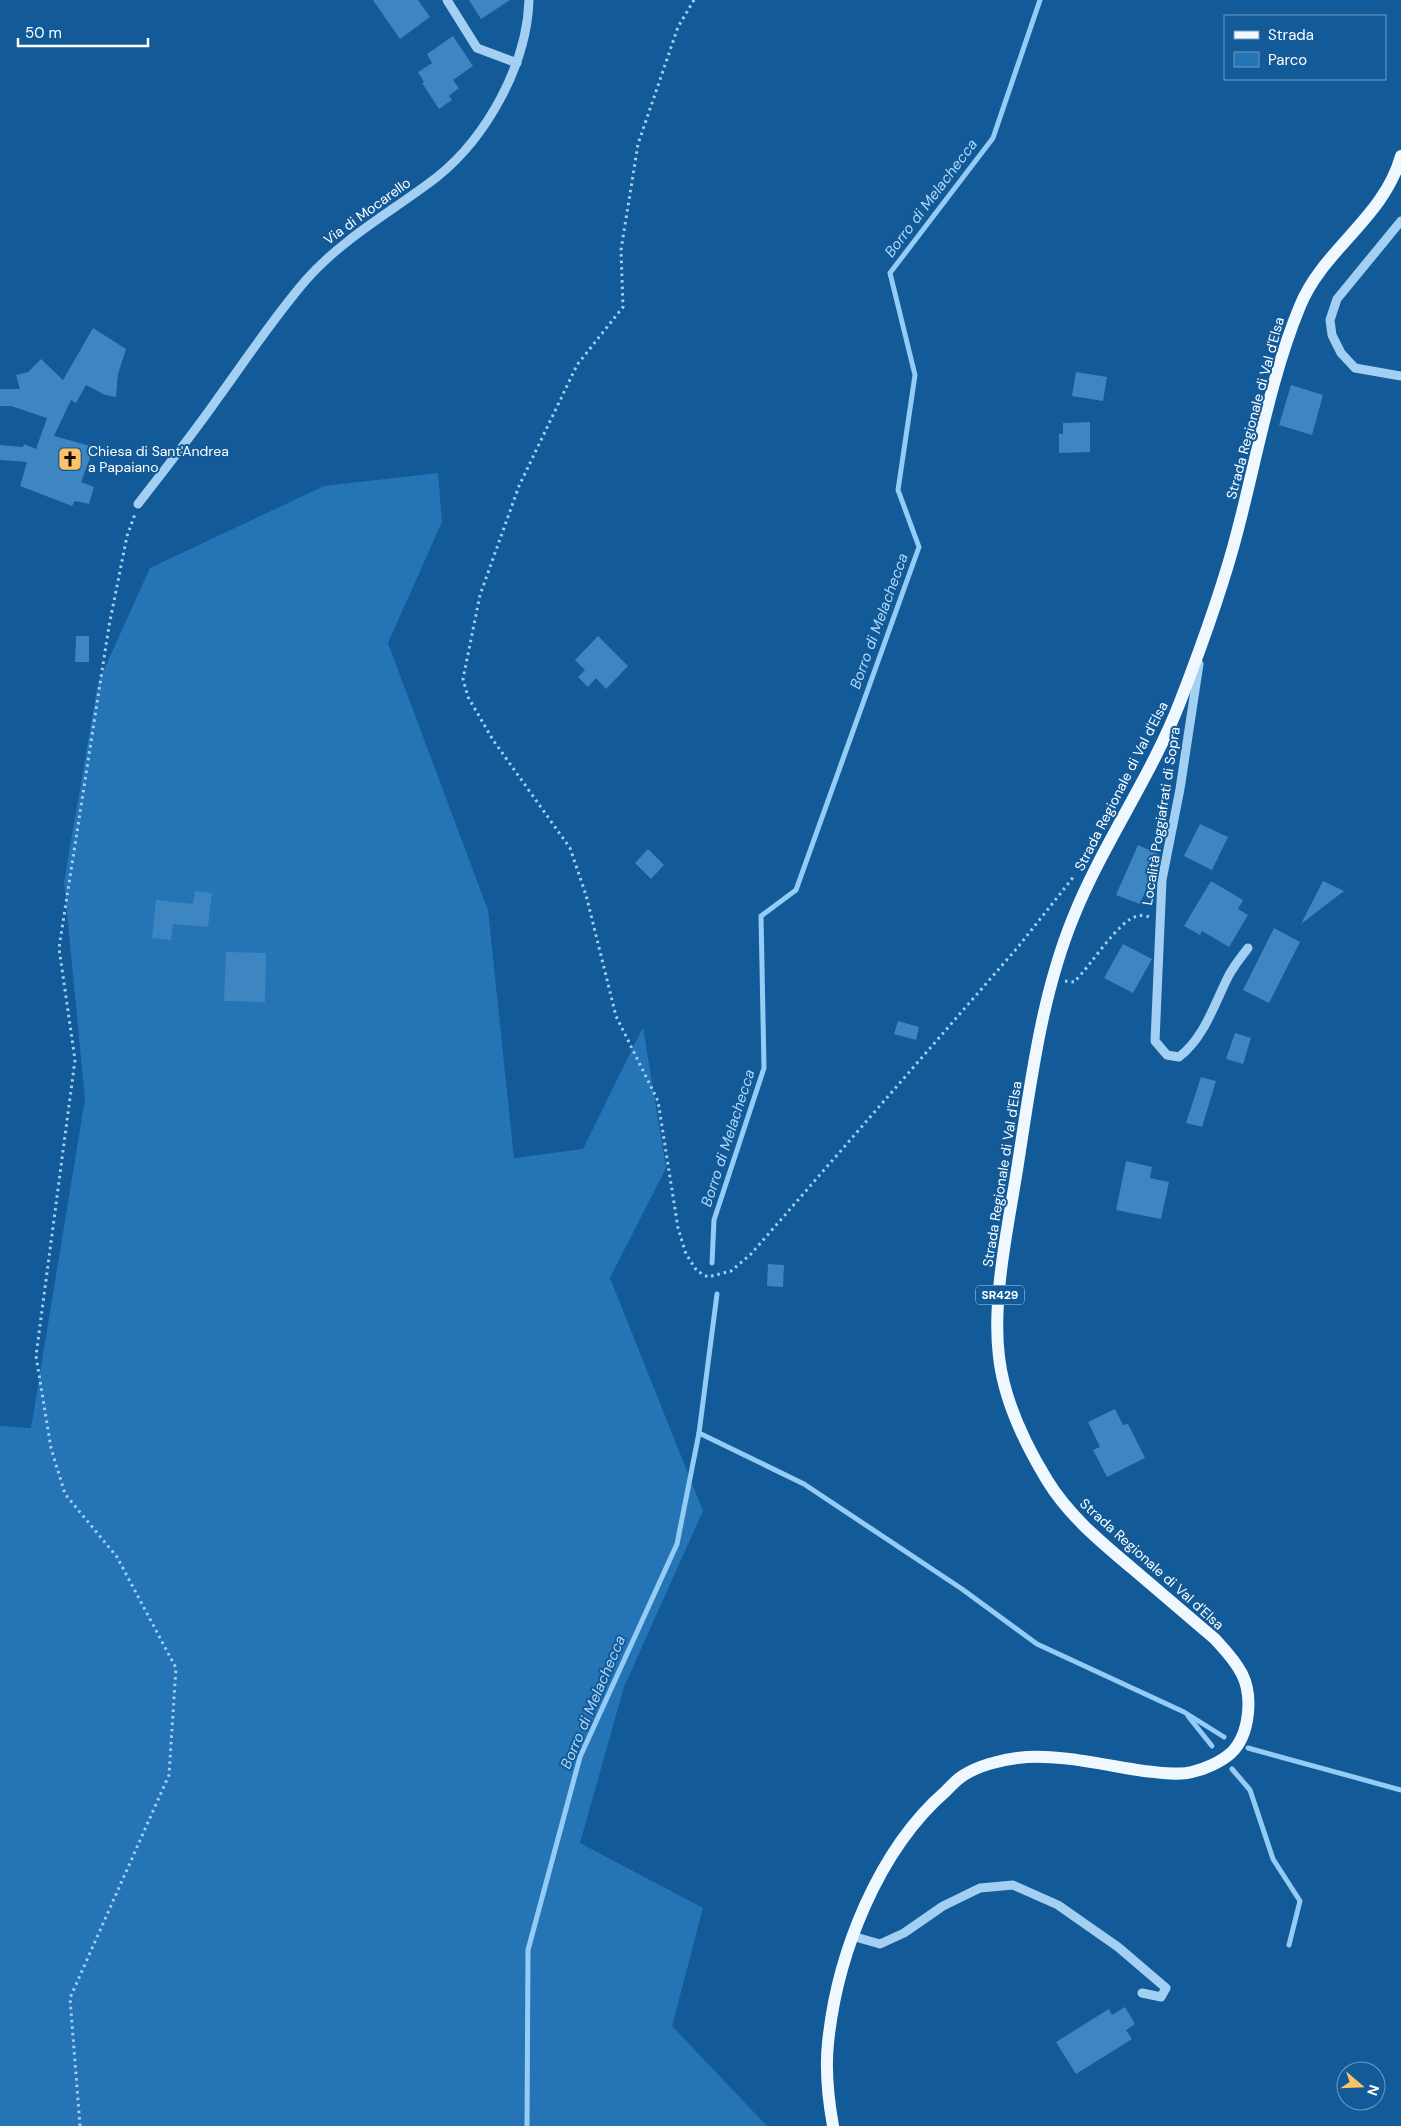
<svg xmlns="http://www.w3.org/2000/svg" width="1401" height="2126" font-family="'DM Sans',sans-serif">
  <rect width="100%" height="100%" fill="#125a98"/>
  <polygon fill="#2474b6" points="438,473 442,522 388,643 488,910 514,1158 583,1149 643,1027 666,1168 610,1278 703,1511 624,1687 580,1843 703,1908 672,2026 767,2126 0,2126 0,1426 31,1428 85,1099 64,882 98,683 150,568 324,486"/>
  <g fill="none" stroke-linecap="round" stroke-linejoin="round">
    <g stroke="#94ccf7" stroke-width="5">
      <polyline points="712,1263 714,1220 764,1068 761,916 796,890 919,547 898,490 915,375 890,273 993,138 1040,0"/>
      <polyline points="699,1433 804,1484 962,1589 1037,1644 1184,1712 1224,1737"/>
      <polyline points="1188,1716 1212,1746"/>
      <polyline points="1248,1748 1401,1790"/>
      <polyline points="1232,1769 1250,1790 1273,1859 1300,1901 1289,1945"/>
      <polyline points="527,2126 528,1950 580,1757 677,1544 699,1433 717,1294"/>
    </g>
  </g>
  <g fill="#3e86c1">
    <polygon points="373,0 418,0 430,17 400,39"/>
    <polygon points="469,0 510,0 481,19"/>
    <polygon points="453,36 473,66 453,80 459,88 449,96 452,100 439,109 422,83 424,82 418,72 432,63 427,54"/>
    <polygon points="93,328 126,349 118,374 116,397 105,395 86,385 76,403 71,400 54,436 94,447 81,482 94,487 89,504 75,501 72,506 20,486 27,462 0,460 0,445 23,447 24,444 36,449 47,418 11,406 0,406 0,389 20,389 16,375 28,372 41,359 63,380"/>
    <polygon points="1076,372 1107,377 1103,401 1072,396"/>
    <polygon points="1291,385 1323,395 1312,435 1279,425"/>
    <polygon points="1090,422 1090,452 1059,453 1059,434 1063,434 1063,423"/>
    <polygon points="76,636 89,636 89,662 75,662"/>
    <polygon points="598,636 628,666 606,689 596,678 588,687 578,677 585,670 575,660"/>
    <polygon points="1200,824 1228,837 1212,870 1184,856"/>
    <polygon points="1138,845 1160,855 1140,904 1116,895"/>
    <polygon points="648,849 664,865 651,879 635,863"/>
    <polygon points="1211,881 1243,900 1238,909 1248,915 1229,947 1202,931 1200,935 1184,926"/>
    <polygon points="1323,881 1344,891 1301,924"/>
    <polygon points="195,891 212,893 208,927 173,924 171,940 152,938 156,900 193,904"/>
    <polygon points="1274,928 1300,942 1269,1003 1243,990"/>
    <polygon points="1123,944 1152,959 1133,993 1104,978"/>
    <polygon points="226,952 266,953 265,1002 224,1001"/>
    <polygon points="898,1021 919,1027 916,1040 894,1034"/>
    <polygon points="1235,1033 1251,1038 1243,1064 1226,1059"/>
    <polygon points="1201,1077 1216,1081 1202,1127 1186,1123"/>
    <polygon points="1126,1161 1152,1167 1150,1178 1169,1182 1161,1219 1116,1210"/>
    <polygon points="768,1264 784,1265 783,1287 767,1286"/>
    <polygon points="1115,1409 1123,1425 1128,1424 1145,1458 1107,1477 1093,1450 1100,1447 1088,1422"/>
    <polygon points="1125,2007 1135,2024 1126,2030 1132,2039 1076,2074 1056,2042 1109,2009 1112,2015"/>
  </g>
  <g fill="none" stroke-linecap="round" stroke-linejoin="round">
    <g stroke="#a3cff3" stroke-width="3" stroke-dasharray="2.5 4" stroke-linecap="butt">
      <polyline points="694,0 678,27 638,144 621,250 623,307 577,365 519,486 480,595 463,679 468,697 493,740 570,848 586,895 616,1016 658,1101 678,1228 686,1254 697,1271 708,1277 731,1271 751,1254 1018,947 1075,875"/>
      <path d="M1065 981 1074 982C1090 967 1119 919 1138 916 1141 915 1146 916 1150 917"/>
      <polyline points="80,2126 70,1998 169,1775 176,1668 117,1557 65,1494 51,1448 36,1356 75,1060 59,948 109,626 127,536 135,514"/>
    </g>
    <g stroke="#a3cff3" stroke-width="9">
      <polyline points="447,0 477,48 517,63"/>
      <polyline points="1401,221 1337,299 1330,320 1332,335 1341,353 1355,368 1401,376"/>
      <path d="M138 504C165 469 193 434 218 398 247 358 274 317 306 280 344 237 393 211 437 177 487 137 527 64 529 0"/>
      <path d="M1199 664 1180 789 1162 880 1155 1041 1167 1055 1179 1057C1204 1038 1214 1005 1228 977 1233 967 1241 957 1248 948"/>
      <polyline points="852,1936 880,1944 904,1933 943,1906 980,1888 1013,1885 1058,1905 1118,1947 1166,1988 1161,1997 1142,1993"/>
    </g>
    <path stroke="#eff7ff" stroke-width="12" d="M833 2126C828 2098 825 2071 828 2043 837 1954 878 1850 946 1791 951 1786 957 1779 964 1775 978 1766 1000 1760 1017 1758 1058 1753 1103 1765 1144 1771 1158 1772 1178 1776 1192 1772 1205 1769 1221 1762 1231 1753 1250 1735 1253 1696 1242 1674 1235 1660 1225 1650 1215 1639 1188 1616 1160 1592 1133 1569 1101 1542 1069 1516 1047 1480 1025 1444 1004 1400 999 1357 992 1301 1007 1232 1016 1176 1030 1089 1040 999 1073 918 1103 843 1151 777 1180 702 1202 645 1223 588 1238 529 1257 456 1271 376 1300 306 1323 249 1384 218 1401 156"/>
  </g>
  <defs>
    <g id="church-square" transform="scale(1.25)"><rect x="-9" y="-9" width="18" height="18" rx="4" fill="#ffc365" stroke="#125a98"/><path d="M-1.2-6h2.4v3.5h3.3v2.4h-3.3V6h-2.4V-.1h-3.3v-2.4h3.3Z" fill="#111"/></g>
  </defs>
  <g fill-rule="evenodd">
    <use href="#church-square" x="70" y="459"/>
  </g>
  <g text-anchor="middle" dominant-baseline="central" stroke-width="4" stroke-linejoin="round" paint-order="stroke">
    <rect fill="#125a98" stroke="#b8cee0" stroke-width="1" x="976" y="1285.5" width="48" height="19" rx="4"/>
    <g font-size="12" font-weight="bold" fill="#fff">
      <text x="1000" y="1295">SR429</text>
    </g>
    <g font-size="14" fill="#fff" stroke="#125a98">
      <text transform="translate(367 211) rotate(-36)">Via di Mocarello</text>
      <text transform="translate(1255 408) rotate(-75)">Strada Regionale di Val d'Elsa</text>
      <text transform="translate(1121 786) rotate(-63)">Strada Regionale di Val d'Elsa</text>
      <text transform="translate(1161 816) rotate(-81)">Località Poggiafrati di Sopra</text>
      <text transform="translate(1002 1174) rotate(-81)">Strada Regionale di Val d'Elsa</text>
      <text transform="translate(1152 1564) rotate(42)">Strada Regionale di Val d'Elsa</text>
    </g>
    <g font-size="14" fill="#fff" stroke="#125a98" text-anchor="start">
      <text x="88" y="451">Chiesa di Sant'Andrea<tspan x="88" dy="16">a Papaiano</tspan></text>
    </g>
    <g font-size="15" font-style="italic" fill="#afd9fa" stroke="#125a98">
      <text transform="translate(931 198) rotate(-53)">Borro di Melachecca</text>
      <text transform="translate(879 621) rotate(-70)">Borro di Melachecca</text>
      <text transform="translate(728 1138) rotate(-72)">Borro di Melachecca</text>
      <text transform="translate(593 1702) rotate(-67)">Borro di Melachecca</text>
    </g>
  </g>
  <rect x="1224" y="15" width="162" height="65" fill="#125a98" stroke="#719cc1"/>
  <rect x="1234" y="31" width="25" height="8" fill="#eff7ff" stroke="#719cc1"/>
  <text x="1268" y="40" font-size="15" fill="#ffffff">Strada</text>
  <rect x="1234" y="52" width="25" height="15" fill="#2474b6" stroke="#719cc1"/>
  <text x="1268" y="65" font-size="15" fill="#ffffff">Parco</text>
  <g transform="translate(1361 2086) rotate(109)"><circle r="24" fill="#125a98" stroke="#719cc1"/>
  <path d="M0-4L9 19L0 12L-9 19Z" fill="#ffc365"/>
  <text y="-8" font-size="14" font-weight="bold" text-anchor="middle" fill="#ffffff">N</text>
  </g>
  <path d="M18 38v8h130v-8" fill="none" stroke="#ffffff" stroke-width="2.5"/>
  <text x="25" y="38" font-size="15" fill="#ffffff" stroke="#125a98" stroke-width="4" paint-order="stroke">50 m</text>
</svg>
